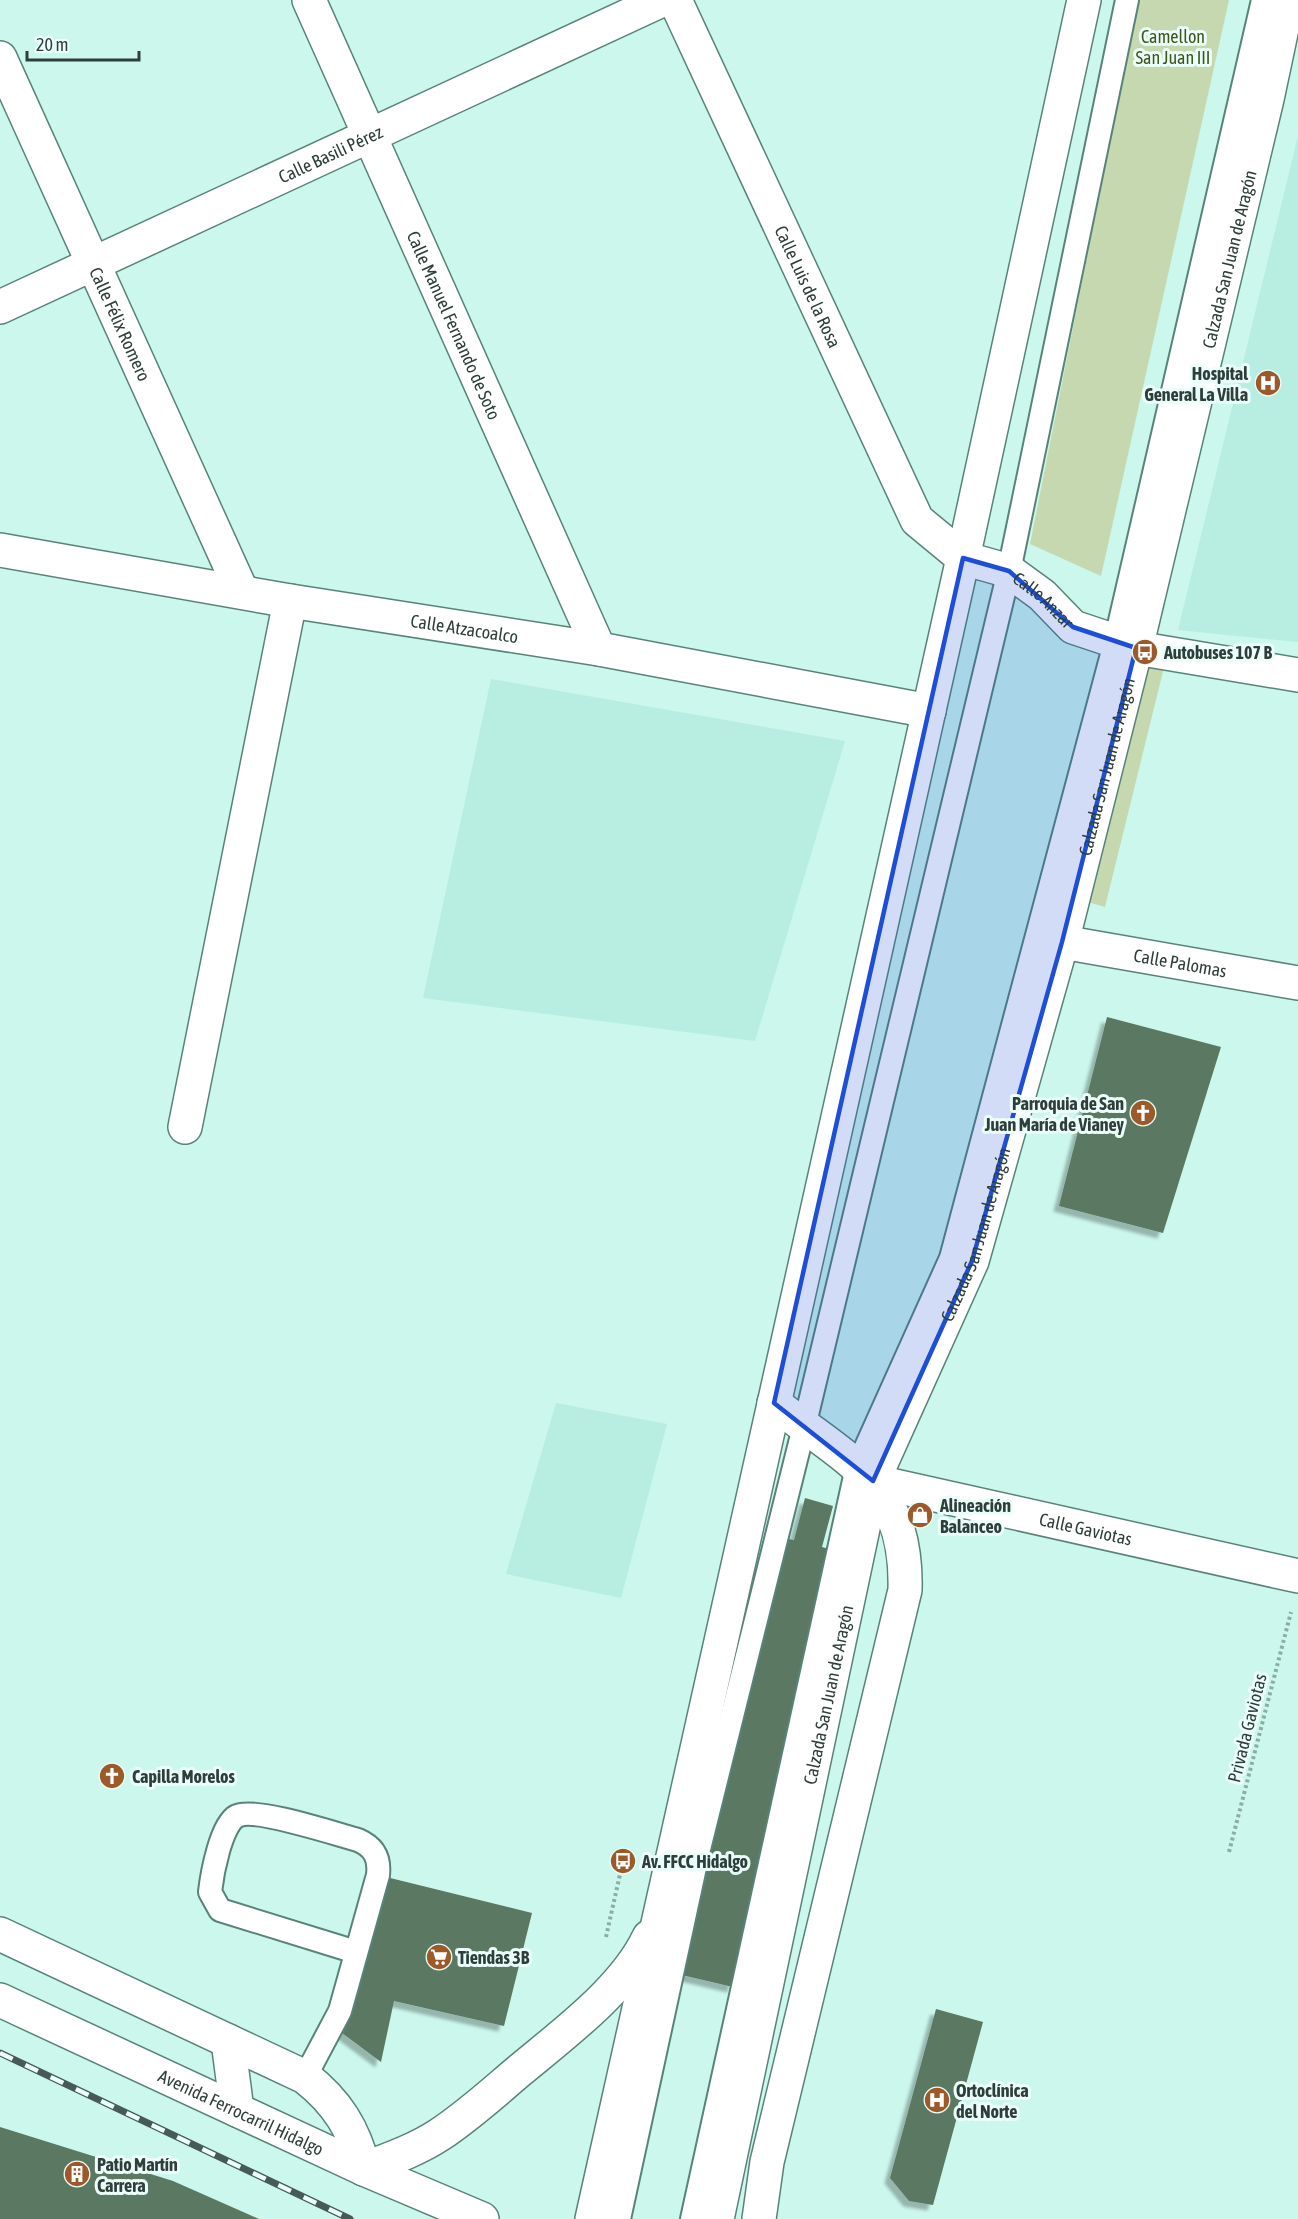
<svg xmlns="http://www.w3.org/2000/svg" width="1298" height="2219" font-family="'Asap Condensed',sans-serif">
  <defs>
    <filter id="shadow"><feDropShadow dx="-5.5" dy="5.5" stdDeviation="1.5" flood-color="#0004"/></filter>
  </defs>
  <rect width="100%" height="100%" fill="#cbf7ec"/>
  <g fill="#b7eee1">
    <polygon points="1298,136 1298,642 1178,630"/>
    <polygon points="491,679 845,741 755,1041 423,998"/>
    <polygon points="556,1403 667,1424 621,1598 506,1574"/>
  </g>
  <g fill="#c5d8b0">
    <polygon points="1138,0 1229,0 1101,576 1030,544"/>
    <polygon points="1151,656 1166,659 1105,907 1088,902"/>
  </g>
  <g fill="#5a7862" filter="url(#shadow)">
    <polygon points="1107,1017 1221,1047 1163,1233 1059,1206"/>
    <polygon points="805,1498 833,1506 822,1547 833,1550 733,1987 682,1975 782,1538 794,1540"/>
    <polygon points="378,1875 532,1913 504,2026 394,2001 381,2062 338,2030"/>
    <polygon points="936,2009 983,2022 933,2205 909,2201 890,2178"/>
    <polygon points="0,2127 173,2181 259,2219 0,2219"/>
  </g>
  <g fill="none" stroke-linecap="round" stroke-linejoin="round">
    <g stroke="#598379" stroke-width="26">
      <g id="lane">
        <path d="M305 2077 340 2011 378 1875C380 1857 374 1847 358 1840 336 1834 254 1807 237 1816 221 1824 212 1874 210 1892L220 1910 356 1952"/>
        <polyline points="619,2219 699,1849 804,1427 1009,571 1127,0"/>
        <polyline points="692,2219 857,1467 951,1258 1115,643 1263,0"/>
      </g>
    </g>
    <g stroke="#598379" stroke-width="36">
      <g id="street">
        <path id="s1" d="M309 0 599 649"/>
        <path id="s2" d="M675 0 917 520 963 558 1009 571 1042 595 1073 627 1136 648 1298 675"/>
        <path id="s3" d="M0 58 242 592"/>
        <path id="s4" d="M0 307 662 0"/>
        <path id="s5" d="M0 550 290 601 599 649 929 711"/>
        <path id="s6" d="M1062 942 1298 983"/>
        <polyline points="185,1127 290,601"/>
        <path id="s7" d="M873 1481 1298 1576"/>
        <path d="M0 1934 305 2077C337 2102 354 2129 364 2169"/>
      </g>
    </g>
    <g stroke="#598379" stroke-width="36">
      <g id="primary">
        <path id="s8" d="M0 2000 364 2169 482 2219"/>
        <polyline points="228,2041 237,2110"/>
        <path d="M364 2169C390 2159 416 2150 439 2135 468 2116 493 2093 519 2071 562 2035 625 1989 649 1937"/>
        <polyline points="592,2219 963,558 1084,0"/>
        <path id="s9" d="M717 2219 873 1481 972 1261 1062 942 1136 648 1267 99 1288 0"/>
        <path d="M759 2219 767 2162 905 1590C908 1482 848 1462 774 1403"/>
      </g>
    </g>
    <g stroke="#8cada5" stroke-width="4" stroke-dasharray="3 3" stroke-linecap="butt">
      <polyline points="1229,1852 1291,1612"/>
      <polyline points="606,1937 623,1861"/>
    </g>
    <use href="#lane" stroke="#fff" stroke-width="22"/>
    <use href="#street" stroke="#fff" stroke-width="33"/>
    <use href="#primary" stroke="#fff" stroke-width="33"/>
    <g stroke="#465b56" stroke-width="7">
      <polyline id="rail" points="0,2053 350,2219"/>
    </g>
    <use href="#rail" stroke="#ecfef9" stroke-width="4.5" stroke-dasharray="14" stroke-linecap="butt"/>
  </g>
  <path fill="#1d4ed8" fill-opacity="0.2" stroke="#1d4ed8" stroke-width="4.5" stroke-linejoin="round" d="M963 558 1009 571 1073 627 1136 648 1062 942 972 1261 873 1481 774 1403Z"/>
  <defs>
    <g id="hospital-disc" transform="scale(1.35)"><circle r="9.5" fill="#9c5929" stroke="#ecfef9"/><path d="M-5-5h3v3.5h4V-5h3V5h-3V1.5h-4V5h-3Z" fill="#fff"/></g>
    <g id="bus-disc" transform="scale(1.35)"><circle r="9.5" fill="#9c5929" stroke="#ecfef9"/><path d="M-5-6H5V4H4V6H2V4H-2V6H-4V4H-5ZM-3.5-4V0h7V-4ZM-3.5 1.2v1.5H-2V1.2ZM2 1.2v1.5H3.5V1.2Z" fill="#fff"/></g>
    <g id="church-disc" transform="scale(1.35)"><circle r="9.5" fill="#9c5929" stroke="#ecfef9"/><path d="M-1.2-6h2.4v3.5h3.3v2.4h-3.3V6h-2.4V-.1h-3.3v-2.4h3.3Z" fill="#fff"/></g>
    <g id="shop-disc" transform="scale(1.35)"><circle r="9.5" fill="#9c5929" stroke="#ecfef9"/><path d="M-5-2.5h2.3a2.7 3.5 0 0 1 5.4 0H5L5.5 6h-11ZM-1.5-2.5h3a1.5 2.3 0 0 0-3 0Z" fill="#fff"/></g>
    <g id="supermarket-disc" transform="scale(1.35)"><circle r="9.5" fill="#9c5929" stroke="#ecfef9"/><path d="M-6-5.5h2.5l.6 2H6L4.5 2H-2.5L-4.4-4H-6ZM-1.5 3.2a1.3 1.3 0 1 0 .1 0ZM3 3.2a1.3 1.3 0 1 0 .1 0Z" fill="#fff"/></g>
    <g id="building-disc" transform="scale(1.35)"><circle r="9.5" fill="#9c5929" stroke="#ecfef9"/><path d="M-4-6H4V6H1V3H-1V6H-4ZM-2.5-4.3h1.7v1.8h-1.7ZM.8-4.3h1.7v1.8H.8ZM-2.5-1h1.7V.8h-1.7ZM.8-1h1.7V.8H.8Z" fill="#fff"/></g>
  </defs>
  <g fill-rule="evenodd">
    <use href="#hospital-disc" x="1268" y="383"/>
    <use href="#bus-disc" x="1145" y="652"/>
    <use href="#church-disc" x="1143" y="1113"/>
    <use href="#shop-disc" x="920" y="1515"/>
    <use href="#church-disc" x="112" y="1776"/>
    <use href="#bus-disc" x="623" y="1861"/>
    <use href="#supermarket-disc" x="439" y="1957"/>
    <use href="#hospital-disc" x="937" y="2100"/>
    <use href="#building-disc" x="77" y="2174"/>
  </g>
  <g text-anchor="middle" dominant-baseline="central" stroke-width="6" stroke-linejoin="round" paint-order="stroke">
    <g font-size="18" fill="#3d5519" stroke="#ecfef9">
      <text x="1173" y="36">Camellon<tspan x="1173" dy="21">San Juan III</tspan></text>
    </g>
    <g font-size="18" fill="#2e3f3b" stroke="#ecfef9">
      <text stroke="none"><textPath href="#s4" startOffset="364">Calle Basili Pérez</textPath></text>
      <text stroke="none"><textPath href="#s9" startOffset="2030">Calzada San Juan de Aragón</textPath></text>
      <text stroke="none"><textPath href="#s2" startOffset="316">Calle Luis de la Rosa</textPath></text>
      <text stroke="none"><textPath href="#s3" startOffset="292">Calle Félix Romero</textPath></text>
      <text stroke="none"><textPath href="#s1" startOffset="356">Calle Manuel Fernando de Soto</textPath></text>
      <text stroke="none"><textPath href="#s2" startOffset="726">Calle Anzar</textPath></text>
      <text stroke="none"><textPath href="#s5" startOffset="471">Calle Atzacoalco</textPath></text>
      <text stroke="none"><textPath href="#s9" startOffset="1508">Calzada San Juan de Aragón</textPath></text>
      <text stroke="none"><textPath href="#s6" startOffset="120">Calle Palomas</textPath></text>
      <text stroke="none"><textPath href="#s9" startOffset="1022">Calzada San Juan de Aragón</textPath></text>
      <text stroke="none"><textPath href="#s7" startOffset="218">Calle Gaviotas</textPath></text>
      <text stroke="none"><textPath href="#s9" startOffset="536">Calzada San Juan de Aragón</textPath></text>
      <text transform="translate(1247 1728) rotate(-76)">Privada Gaviotas</text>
      <text stroke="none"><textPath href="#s8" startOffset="266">Avenida Ferrocarril Hidalgo</textPath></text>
    </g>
    <g font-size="18" font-weight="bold" fill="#2e3f3b" stroke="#ecfef9" text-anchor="start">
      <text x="1248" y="373" text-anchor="end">Hospital<tspan x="1248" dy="21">General La Villa</tspan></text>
      <text x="1164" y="652">Autobuses 107 B</text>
      <text x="1124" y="1103" text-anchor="end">Parroquia de San<tspan x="1124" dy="21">Juan María de Vianey</tspan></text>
      <text x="940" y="1505">Alineación<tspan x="940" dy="21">Balanceo</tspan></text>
      <text x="132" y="1776">Capilla Morelos</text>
      <text x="642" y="1861">Av. FFCC Hidalgo</text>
      <text x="458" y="1957">Tiendas 3B</text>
      <text x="956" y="2090">Ortoclínica<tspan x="956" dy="21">del Norte</tspan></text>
      <text x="97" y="2164">Patio Martín<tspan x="97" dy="21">Carrera</tspan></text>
    </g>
  </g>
  <path d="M27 51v9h112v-9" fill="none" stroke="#2e3f3b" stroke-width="3"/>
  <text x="36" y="51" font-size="18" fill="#2e3f3b" stroke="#ecfef9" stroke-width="4.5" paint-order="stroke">20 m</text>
</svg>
